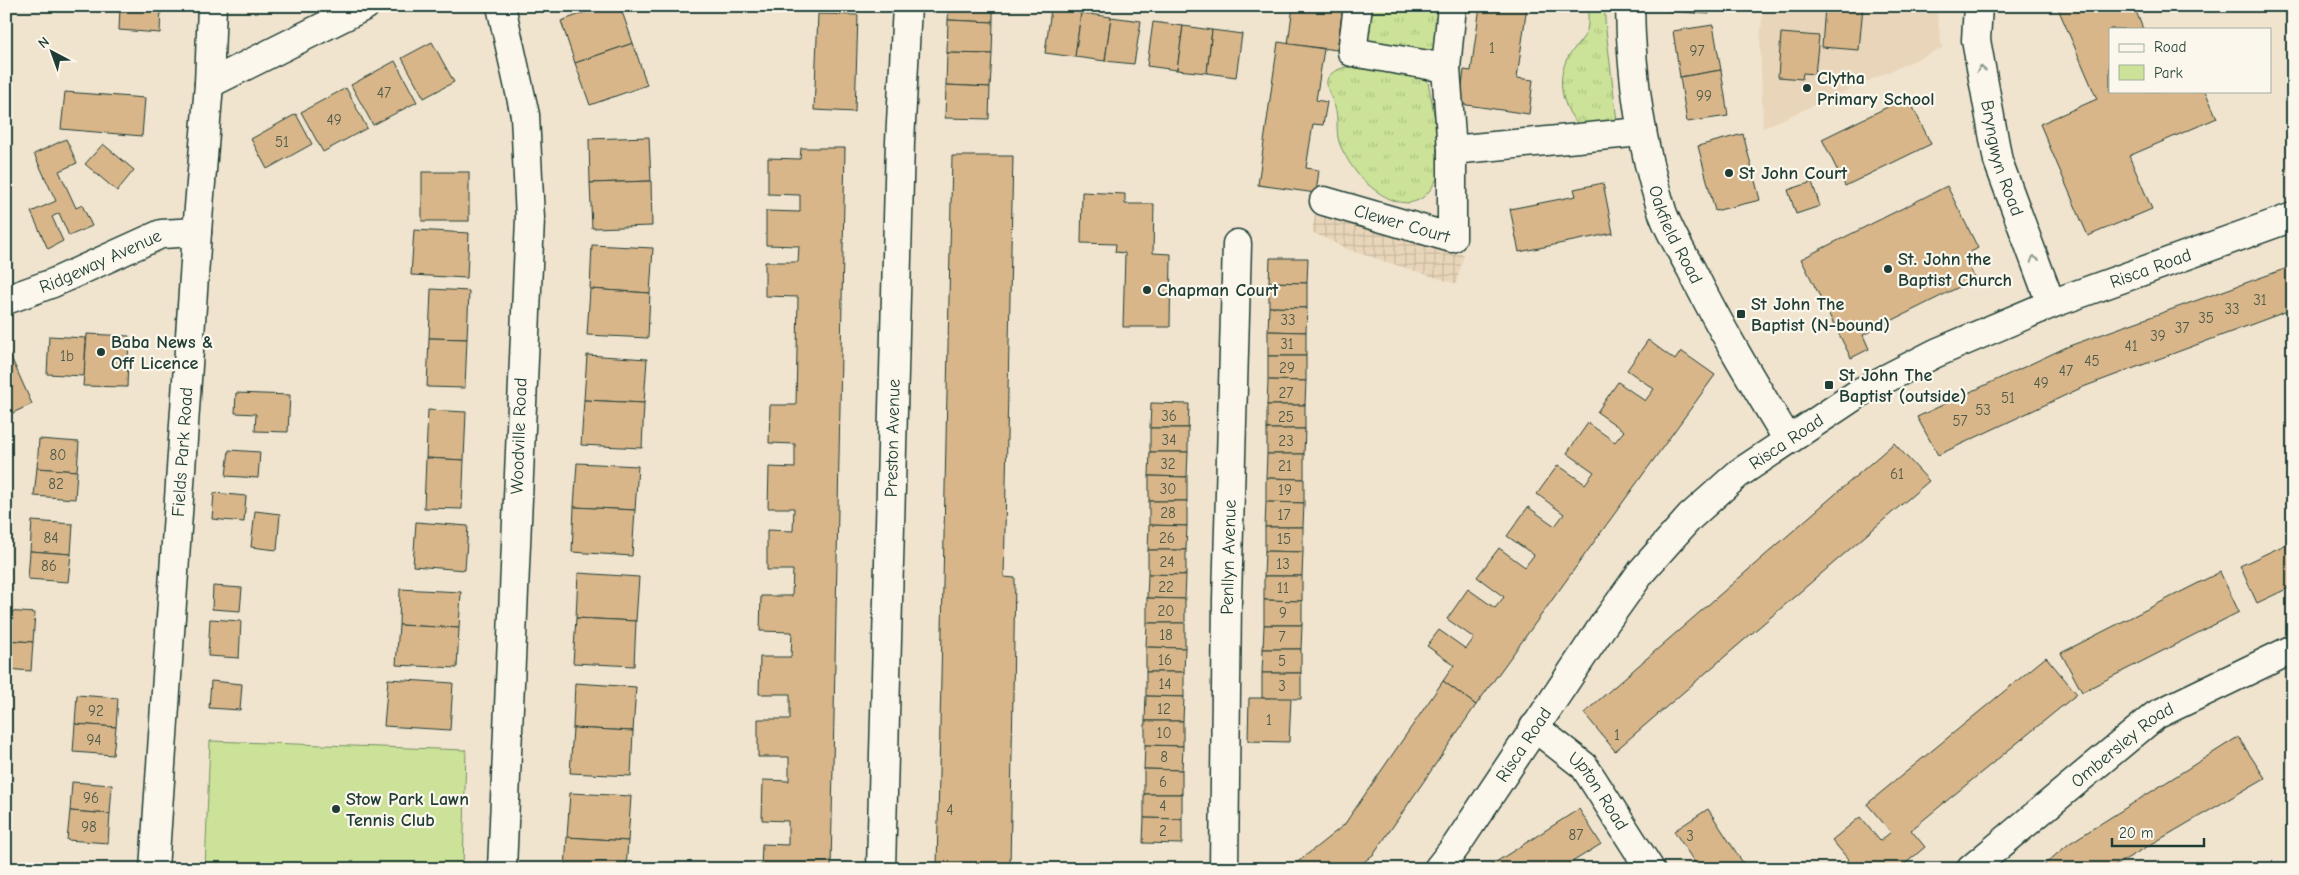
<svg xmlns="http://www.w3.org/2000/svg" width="2299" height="875" font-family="'Comic Neue',sans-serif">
  <defs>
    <pattern id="industrial-grid" width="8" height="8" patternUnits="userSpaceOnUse" patternTransform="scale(1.25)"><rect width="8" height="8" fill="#e9d6ba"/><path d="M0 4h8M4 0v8" fill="none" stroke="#c7b9a0"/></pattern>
    <pattern id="grass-tufts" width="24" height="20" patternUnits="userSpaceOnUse" patternTransform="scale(1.25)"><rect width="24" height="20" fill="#cbe298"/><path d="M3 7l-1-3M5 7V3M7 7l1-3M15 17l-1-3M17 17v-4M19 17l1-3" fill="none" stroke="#aec384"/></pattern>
  </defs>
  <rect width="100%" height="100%" fill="#f0e4cf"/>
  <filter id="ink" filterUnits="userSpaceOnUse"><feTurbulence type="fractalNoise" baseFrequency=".02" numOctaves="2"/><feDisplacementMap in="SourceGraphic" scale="10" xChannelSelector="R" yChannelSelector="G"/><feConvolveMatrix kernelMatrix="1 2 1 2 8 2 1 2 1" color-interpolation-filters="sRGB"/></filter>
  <g filter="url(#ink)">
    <polygon fill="#e9d6ba" points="1763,6 1936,6 1942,48 1763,128 1760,42"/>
    <polygon fill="url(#industrial-grid)" points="1325,211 1464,255 1456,284 1349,250 1312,232 1315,214 1321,217"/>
    <g fill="url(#grass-tufts)" stroke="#759066">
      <path d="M1365 6H1433C1441 15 1439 43 1432 52L1368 47Z"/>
      <path d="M1588 6H1605V21L1617 121 1585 130C1565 116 1555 85 1566 61 1570 51 1581 43 1586 33 1589 26 1588 14 1588 6Z"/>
      <path d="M1345 67 1415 74 1428 82C1433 105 1436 127 1439 150 1440 155 1443 163 1442 168 1441 173 1437 178 1435 182 1415 222 1376 196 1356 172 1350 164 1342 151 1339 142 1336 132 1338 121 1336 111 1331 90 1314 77 1345 67Z"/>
    </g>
    <polygon fill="#cbe298" stroke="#759066" points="210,741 466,750 463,869 205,869"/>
    <g fill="#d8b68a" stroke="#1f3d34">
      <polygon points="120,6 161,6 160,33 119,30"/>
      <polygon points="603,6 620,6 633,43 575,63 561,21"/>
      <polygon points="949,6 993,6 993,22 948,20"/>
      <polygon points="1293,6 1343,6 1337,50 1288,44"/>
      <polygon points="1480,6 1527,6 1517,78 1533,80 1529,114 1460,104 1464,70 1471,71"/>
      <polygon points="1668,6 1710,6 1709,14 1668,11"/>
      <polygon points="1825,6 1863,6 1859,50 1822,47"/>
      <polygon points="2057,6 2134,6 2143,29 2110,29 2110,91 2205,91 2217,118 2129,156 2152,209 2088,236 2040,124 2097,99"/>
      <polygon points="1051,9 1081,13 1075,57 1045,53"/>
      <polygon points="1081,13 1111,17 1105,61 1075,57"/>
      <polygon points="818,14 858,15 855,112 814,110"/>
      <polygon points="1111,17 1141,21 1134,64 1105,61"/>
      <polygon points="948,20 993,22 992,54 947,53"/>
      <polygon points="1153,22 1183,26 1177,70 1147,66"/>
      <polygon points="1713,25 1721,70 1680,77 1673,31"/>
      <polygon points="1183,26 1212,30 1207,73 1177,70"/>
      <polygon points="1212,30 1242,34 1236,77 1207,73"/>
      <polygon points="1781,33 1819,36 1815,74 1803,73 1802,79 1778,77"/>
      <polygon points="432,42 454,82 424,98 402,58"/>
      <polygon points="1278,42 1324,49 1316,100 1327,102 1323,125 1313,124 1306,168 1319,170 1316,193 1258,185"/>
      <polygon points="633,43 647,85 590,105 575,63"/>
      <polygon points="947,53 992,54 990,87 946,85"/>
      <polygon points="395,61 417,102 373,125 351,85"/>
      <polygon points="1721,70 1728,116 1687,122 1680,77"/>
      <polygon points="946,85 990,87 989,119 945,118"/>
      <polygon points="346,88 367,128 323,152 301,112"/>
      <polygon points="65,92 145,98 142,136 61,129"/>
      <polygon points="1908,97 1931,144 1845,186 1822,139"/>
      <polygon points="296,114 312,144 267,169 251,139"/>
      <polygon points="1743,134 1760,200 1715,211 1698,146"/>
      <polygon points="649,137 651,181 590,183 589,139"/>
      <polygon points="66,139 77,163 59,171 76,208 82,205 92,226 69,236 59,213 52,217 63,241 48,249 31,212 56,201 34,154"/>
      <polygon points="103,144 134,170 117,191 85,164"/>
      <polygon points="801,148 845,148 831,869 761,869 762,844 788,845 788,821 762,820 763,780 789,781 789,757 758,757 758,719 790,719 790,694 759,694 760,657 791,657 792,632 760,631 761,596 792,596 793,570 767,570 767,530 793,531 794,508 768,508 769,467 795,468 795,444 769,443 770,405 796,405 798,297 765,296 765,262 798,262 799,246 766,245 766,211 800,212 800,195 768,194 768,158 800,159"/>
      <polygon points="952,156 1013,156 1004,577 1015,578 1010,869 937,869"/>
      <rect x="422" y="172" width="47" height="49"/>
      <polygon points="651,181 652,226 592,228 590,183"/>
      <polygon points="1812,182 1820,206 1796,214 1788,190"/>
      <polygon points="1603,183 1613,233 1519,252 1510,209 1576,196 1574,189"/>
      <polygon points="1947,186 1978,248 1964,256 1975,279 1863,335 1869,349 1851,358 1801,259"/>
      <polygon points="1082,192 1125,194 1125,204 1154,204 1153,253 1171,254 1170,327 1123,327 1125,253 1115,252 1116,244 1081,243"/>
      <polygon points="414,230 469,233 467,278 411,275"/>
      <polygon points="592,245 653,248 650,293 590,289"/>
      <polygon points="1270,258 1308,258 1307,283 1269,282"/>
      <polygon points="2293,266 2293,309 2083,387 1938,455 1917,417 2069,346"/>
      <polygon points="1269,282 1307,283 1307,308 1269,307"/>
      <polygon points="431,289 469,291 467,339 429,338"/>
      <polygon points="590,289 650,293 648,338 587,335"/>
      <polygon points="1269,307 1307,308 1306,332 1268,331"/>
      <polygon points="1268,331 1306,332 1306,356 1268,356"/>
      <polygon points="87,334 129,336 127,387 83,386"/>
      <polygon points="49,336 86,338 84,376 47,374"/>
      <polygon points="429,338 467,339 465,388 427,387"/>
      <polygon points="1648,340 1675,360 1681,351 1715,375 1476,705 1443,681 1454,665 1427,646 1439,630 1466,649 1474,638 1447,619 1468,589 1495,608 1504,597 1477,577 1499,548 1525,567 1534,555 1507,536 1528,507 1555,526 1564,514 1537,494 1558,465 1585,484 1594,472 1567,453 1588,423 1615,442 1624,431 1597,412 1618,382 1645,401 1654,389 1627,370"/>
      <polygon points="6,346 32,404 6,416"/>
      <polygon points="587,355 647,359 644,403 584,400"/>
      <polygon points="1268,356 1306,356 1306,381 1268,380"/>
      <polygon points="1268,380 1306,381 1305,405 1267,405"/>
      <polygon points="236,393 290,395 288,432 255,431 256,414 235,413"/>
      <polygon points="584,400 644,403 642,448 581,445"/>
      <polygon points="1151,403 1189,404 1188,428 1150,428"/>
      <rect x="1267" y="405" width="38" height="24"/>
      <polygon points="428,410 466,412 464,460 426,458"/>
      <rect x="1150" y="428" width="38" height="24"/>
      <polygon points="1267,429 1305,429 1304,454 1267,454"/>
      <polygon points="39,439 79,442 77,471 37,468"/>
      <polygon points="1894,443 1929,481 1615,751 1584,713"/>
      <polygon points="229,450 260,452 258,478 226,476"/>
      <polygon points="1150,452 1188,452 1187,477 1149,476"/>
      <polygon points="1267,454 1304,454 1304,479 1266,478"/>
      <polygon points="426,458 464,460 462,509 424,508"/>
      <polygon points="577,463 638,466 635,510 574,507"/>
      <polygon points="37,468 77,471 75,499 34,496"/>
      <polygon points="1149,476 1187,477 1187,501 1149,501"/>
      <polygon points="1266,478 1304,479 1304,503 1266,502"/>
      <polygon points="214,493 246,496 244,522 212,519"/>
      <polygon points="1149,501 1187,501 1187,526 1149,525"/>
      <polygon points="1266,502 1304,503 1303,527 1265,527"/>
      <polygon points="574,507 635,510 632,556 572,552"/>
      <polygon points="255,511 280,514 277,550 251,547"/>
      <polygon points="32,521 73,524 71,554 30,551"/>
      <polygon points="416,522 468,526 465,570 413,566"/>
      <polygon points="1149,525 1187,526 1186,550 1148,550"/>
      <polygon points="1265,527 1303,527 1303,552 1265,551"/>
      <polygon points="2293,541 2293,586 2257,603 2240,566"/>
      <polygon points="1148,550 1186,550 1186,575 1148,574"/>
      <polygon points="30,551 71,554 68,582 28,579"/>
      <polygon points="1265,551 1303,552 1302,576 1264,576"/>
      <polygon points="2220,572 2239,612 2082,692 2061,653"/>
      <polygon points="578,573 639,577 636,621 576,618"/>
      <polygon points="1148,574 1186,575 1185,599 1147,598"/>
      <polygon points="1264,576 1302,576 1302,601 1264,600"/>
      <polygon points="213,586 242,588 240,611 212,609"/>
      <polygon points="400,589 461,592 459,628 399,625"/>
      <polygon points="1147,598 1185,599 1185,623 1147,623"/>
      <polygon points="1264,600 1302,601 1302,625 1264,625"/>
      <polygon points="6,611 35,613 33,642 6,640"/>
      <polygon points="576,618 636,621 634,666 573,663"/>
      <polygon points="210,619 241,621 239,658 208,656"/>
      <polygon points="1147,623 1185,623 1185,648 1146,647"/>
      <polygon points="399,625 459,628 457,668 396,665"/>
      <polygon points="1264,625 1302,625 1301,649 1263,649"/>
      <polygon points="6,640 33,642 31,671 6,669"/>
      <polygon points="1146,647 1185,648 1184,672 1146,672"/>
      <polygon points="1263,649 1301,649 1301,673 1262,673"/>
      <polygon points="2046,657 2077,694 1911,830 1925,847 1899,869 1845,869 1843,867 1848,859 1832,840 1860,817 1880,841 1891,832 1867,804"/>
      <polygon points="1146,672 1184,672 1184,697 1146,696"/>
      <polygon points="1262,673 1301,673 1301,699 1262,698"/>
      <polygon points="388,679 453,683 450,730 384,726"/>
      <polygon points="211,681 242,684 240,710 209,708"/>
      <polygon points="1443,681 1476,705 1374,854 1355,869 1289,869 1344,825"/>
      <polygon points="575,683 636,687 633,731 573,728"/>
      <polygon points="77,695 118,698 116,727 75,724"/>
      <polygon points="1146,696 1184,697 1183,721 1145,721"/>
      <polygon points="1249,698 1291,698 1289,742 1248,741"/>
      <polygon points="1145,721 1183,721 1183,746 1145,745"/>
      <polygon points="75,724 116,727 113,755 73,752"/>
      <polygon points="573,728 633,731 631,776 570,773"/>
      <polygon points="2238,737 2265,778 2109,869 2039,869 2070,843"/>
      <polygon points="1145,745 1183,746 1182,770 1144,769"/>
      <polygon points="1144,769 1182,770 1182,794 1144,794"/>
      <polygon points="72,782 112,785 110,814 70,811"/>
      <polygon points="570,793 631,796 628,841 567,837"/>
      <polygon points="1144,794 1182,794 1182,819 1144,818"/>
      <polygon points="1579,809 1601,844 1561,869 1485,869"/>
      <polygon points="1708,809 1747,869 1699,869 1674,831"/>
      <polygon points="70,811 110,814 108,843 67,840"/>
      <polygon points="1144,818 1182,819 1182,844 1143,843"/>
      <polygon points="567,837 628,841 626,869 565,869"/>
    </g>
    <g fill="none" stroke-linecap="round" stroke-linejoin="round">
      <g stroke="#1f3d34" stroke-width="31">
        <g id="minor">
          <polyline points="501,6 525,115 530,219 502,869"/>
          <polyline points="1358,6 1352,52 1446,68"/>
          <polyline points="1452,6 1446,68 1452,150 1641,132"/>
          <path id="s1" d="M1630 6C1631 76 1641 145 1662 211 1669 231 1681 251 1691 269 1720 328 1754 384 1788 440"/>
          <path id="s2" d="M1978 6 1976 40 1998 161 2051 304"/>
          <polyline points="209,84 365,6"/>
          <path id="s3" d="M1324 201 1452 238V150"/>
          <path id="s4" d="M6 300 53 283 161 234 197 232"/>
          <path id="s5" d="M1534 727 1584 766 1650 869"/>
          <path id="s6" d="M881 869 900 142 907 6"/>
          <path id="s7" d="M1224 869 1227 599 1237 244"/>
          <path id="s8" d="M1971 869 2156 715 2293 649"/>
        </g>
      </g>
      <g stroke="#1f3d34" stroke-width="31">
        <g id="secondary">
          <path id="s9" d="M154 869 197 232 209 84 212 6"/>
          <path id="s10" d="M1438 869 1456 846 1602 627 1642 571 1690 517 1738 474 1862 391 1936 353 2051 304 2293 217"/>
        </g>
      </g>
      <use href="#minor" stroke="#fbf7ec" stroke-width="28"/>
      <use href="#secondary" stroke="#fbf7ec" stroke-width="28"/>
    </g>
    <defs><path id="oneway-chevron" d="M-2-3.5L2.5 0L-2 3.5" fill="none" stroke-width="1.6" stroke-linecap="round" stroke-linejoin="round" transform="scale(1.25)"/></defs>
    <g stroke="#8d9a90">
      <use href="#oneway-chevron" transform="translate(1981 69) rotate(-100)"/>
      <use href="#oneway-chevron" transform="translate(2034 259) rotate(-109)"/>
    </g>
  </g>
  <g fill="#1f3d34" stroke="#fbf7ec" stroke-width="2">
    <circle cx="1807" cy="88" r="5"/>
    <circle cx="1729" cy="173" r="5"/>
    <circle cx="1888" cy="269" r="5"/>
    <circle cx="1147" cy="290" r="5"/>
    <rect x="1736" y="309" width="10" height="10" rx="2.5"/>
    <circle cx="101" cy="352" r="5"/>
    <rect x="1824" y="380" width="10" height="10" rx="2.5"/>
    <circle cx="336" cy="809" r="5"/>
  </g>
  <g text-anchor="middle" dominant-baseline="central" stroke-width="4.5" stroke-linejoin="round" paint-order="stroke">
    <g font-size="15" fill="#4d5b4a">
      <text x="1492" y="48">1</text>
      <text x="1697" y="51">97</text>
      <text x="384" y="93">47</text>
      <text x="1704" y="96">99</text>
      <text x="334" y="120">49</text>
      <text x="282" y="142">51</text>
      <text x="2260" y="300">31</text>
      <text x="2232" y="309">33</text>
      <text x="2206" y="318">35</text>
      <text x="1288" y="320">33</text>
      <text x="2182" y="328">37</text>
      <text x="2158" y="336">39</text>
      <text x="1287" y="344">31</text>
      <text x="2131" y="346">41</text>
      <text x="67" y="356">1b</text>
      <text x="2092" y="361">45</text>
      <text x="1287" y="368">29</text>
      <text x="2066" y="371">47</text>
      <text x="2041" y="383">49</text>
      <text x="1286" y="393">27</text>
      <text x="2008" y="398">51</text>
      <text x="1983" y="410">53</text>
      <text x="1169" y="416">36</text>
      <text x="1286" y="417">25</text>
      <text x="1960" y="421">57</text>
      <text x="1169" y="440">34</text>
      <text x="1286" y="441">23</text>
      <text x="58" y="455">80</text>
      <text x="1168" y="464">32</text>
      <text x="1285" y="466">21</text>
      <text x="1897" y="474">61</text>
      <text x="56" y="484">82</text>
      <text x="1168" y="489">30</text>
      <text x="1285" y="490">19</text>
      <text x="1168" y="513">28</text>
      <text x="1284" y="515">17</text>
      <text x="51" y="538">84</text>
      <text x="1167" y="538">26</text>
      <text x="1284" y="539">15</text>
      <text x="1167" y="562">24</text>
      <text x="1283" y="564">13</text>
      <text x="49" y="566">86</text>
      <text x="1166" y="587">22</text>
      <text x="1283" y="588">11</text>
      <text x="1166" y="611">20</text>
      <text x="1283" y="613">9</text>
      <text x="1166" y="635">18</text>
      <text x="1282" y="637">7</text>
      <text x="1165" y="660">16</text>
      <text x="1282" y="661">5</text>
      <text x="1165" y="684">14</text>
      <text x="1282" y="686">3</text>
      <text x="1164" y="709">12</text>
      <text x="96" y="711">92</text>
      <text x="1269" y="720">1</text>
      <text x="1164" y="733">10</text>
      <text x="1617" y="735">1</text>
      <text x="94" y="740">94</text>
      <text x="1164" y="757">8</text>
      <text x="1163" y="782">6</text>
      <text x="91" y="798">96</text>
      <text x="1163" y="806">4</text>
      <text x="950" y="810">4</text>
      <text x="89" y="827">98</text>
      <text x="1163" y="831">2</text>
      <text x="1576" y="835">87</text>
      <text x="1690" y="836">3</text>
    </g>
    <g font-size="18" font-weight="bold" fill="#1f3d34" stroke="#fbf7ec" text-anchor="start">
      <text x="1817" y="78">Clytha<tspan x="1817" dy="21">Primary School</tspan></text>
      <text x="1739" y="173">St John Court</text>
      <text x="1898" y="259">St. John the<tspan x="1898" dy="21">Baptist Church</tspan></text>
      <text x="1157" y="290">Chapman Court</text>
      <text x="1751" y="304">St John The<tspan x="1751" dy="21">Baptist (N-bound)</tspan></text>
      <text x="111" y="342">Baba News &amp;<tspan x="111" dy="21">Off Licence</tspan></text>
      <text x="1839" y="375">St John The<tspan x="1839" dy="21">Baptist (outside)</tspan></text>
      <text x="346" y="799">Stow Park Lawn<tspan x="346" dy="21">Tennis Club</tspan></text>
    </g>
    <g font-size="18" fill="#1f3d34" stroke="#fbf7ec">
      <text stroke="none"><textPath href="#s2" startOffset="155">Bryngwyn Road</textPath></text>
      <text stroke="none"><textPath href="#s3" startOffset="81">Clewer Court</textPath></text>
      <text stroke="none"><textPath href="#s1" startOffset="235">Oakfield Road</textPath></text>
      <text stroke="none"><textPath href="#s4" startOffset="102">Ridgeway Avenue</textPath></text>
      <text stroke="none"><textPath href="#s10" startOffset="961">Risca Road</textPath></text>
      <text transform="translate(519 436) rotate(-88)">Woodville Road</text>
      <text stroke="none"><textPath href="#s6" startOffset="431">Preston Avenue</textPath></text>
      <text stroke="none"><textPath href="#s10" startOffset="556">Risca Road</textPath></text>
      <text stroke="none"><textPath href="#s9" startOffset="418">Fields Park Road</textPath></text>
      <text stroke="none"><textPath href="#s7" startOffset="312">Penllyn Avenue</textPath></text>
      <text stroke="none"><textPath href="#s10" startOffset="151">Risca Road</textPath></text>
      <text stroke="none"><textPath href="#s8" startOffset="196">Ombersley Road</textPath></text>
      <text stroke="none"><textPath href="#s5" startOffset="92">Upton Road</textPath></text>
    </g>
  </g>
  <rect width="2299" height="875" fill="none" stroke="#fbf7ec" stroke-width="25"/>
  <rect x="12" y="12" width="2274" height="850" fill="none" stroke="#1f3d34" stroke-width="2" filter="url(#ink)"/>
  <rect x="2109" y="28" width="162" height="65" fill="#fbf7ec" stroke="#a3ada2"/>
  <rect x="2119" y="44" width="25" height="8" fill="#fbf7ec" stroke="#a3ada2"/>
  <text x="2154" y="52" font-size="15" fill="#1f3d34">Road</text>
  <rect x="2119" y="65" width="25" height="15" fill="#cbe298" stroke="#a3ada2"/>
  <text x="2154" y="78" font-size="15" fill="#1f3d34">Park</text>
  <g transform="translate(52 52) rotate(319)" stroke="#fbf7ec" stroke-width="4" paint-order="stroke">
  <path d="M0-4L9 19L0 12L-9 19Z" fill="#1f3d34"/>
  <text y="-8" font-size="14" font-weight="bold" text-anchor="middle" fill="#1f3d34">N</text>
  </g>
  <path d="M2112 838v8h92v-8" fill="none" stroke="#1f3d34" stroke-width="2.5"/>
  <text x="2119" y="838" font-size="15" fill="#1f3d34" stroke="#fbf7ec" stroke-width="4" paint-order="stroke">20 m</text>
</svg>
